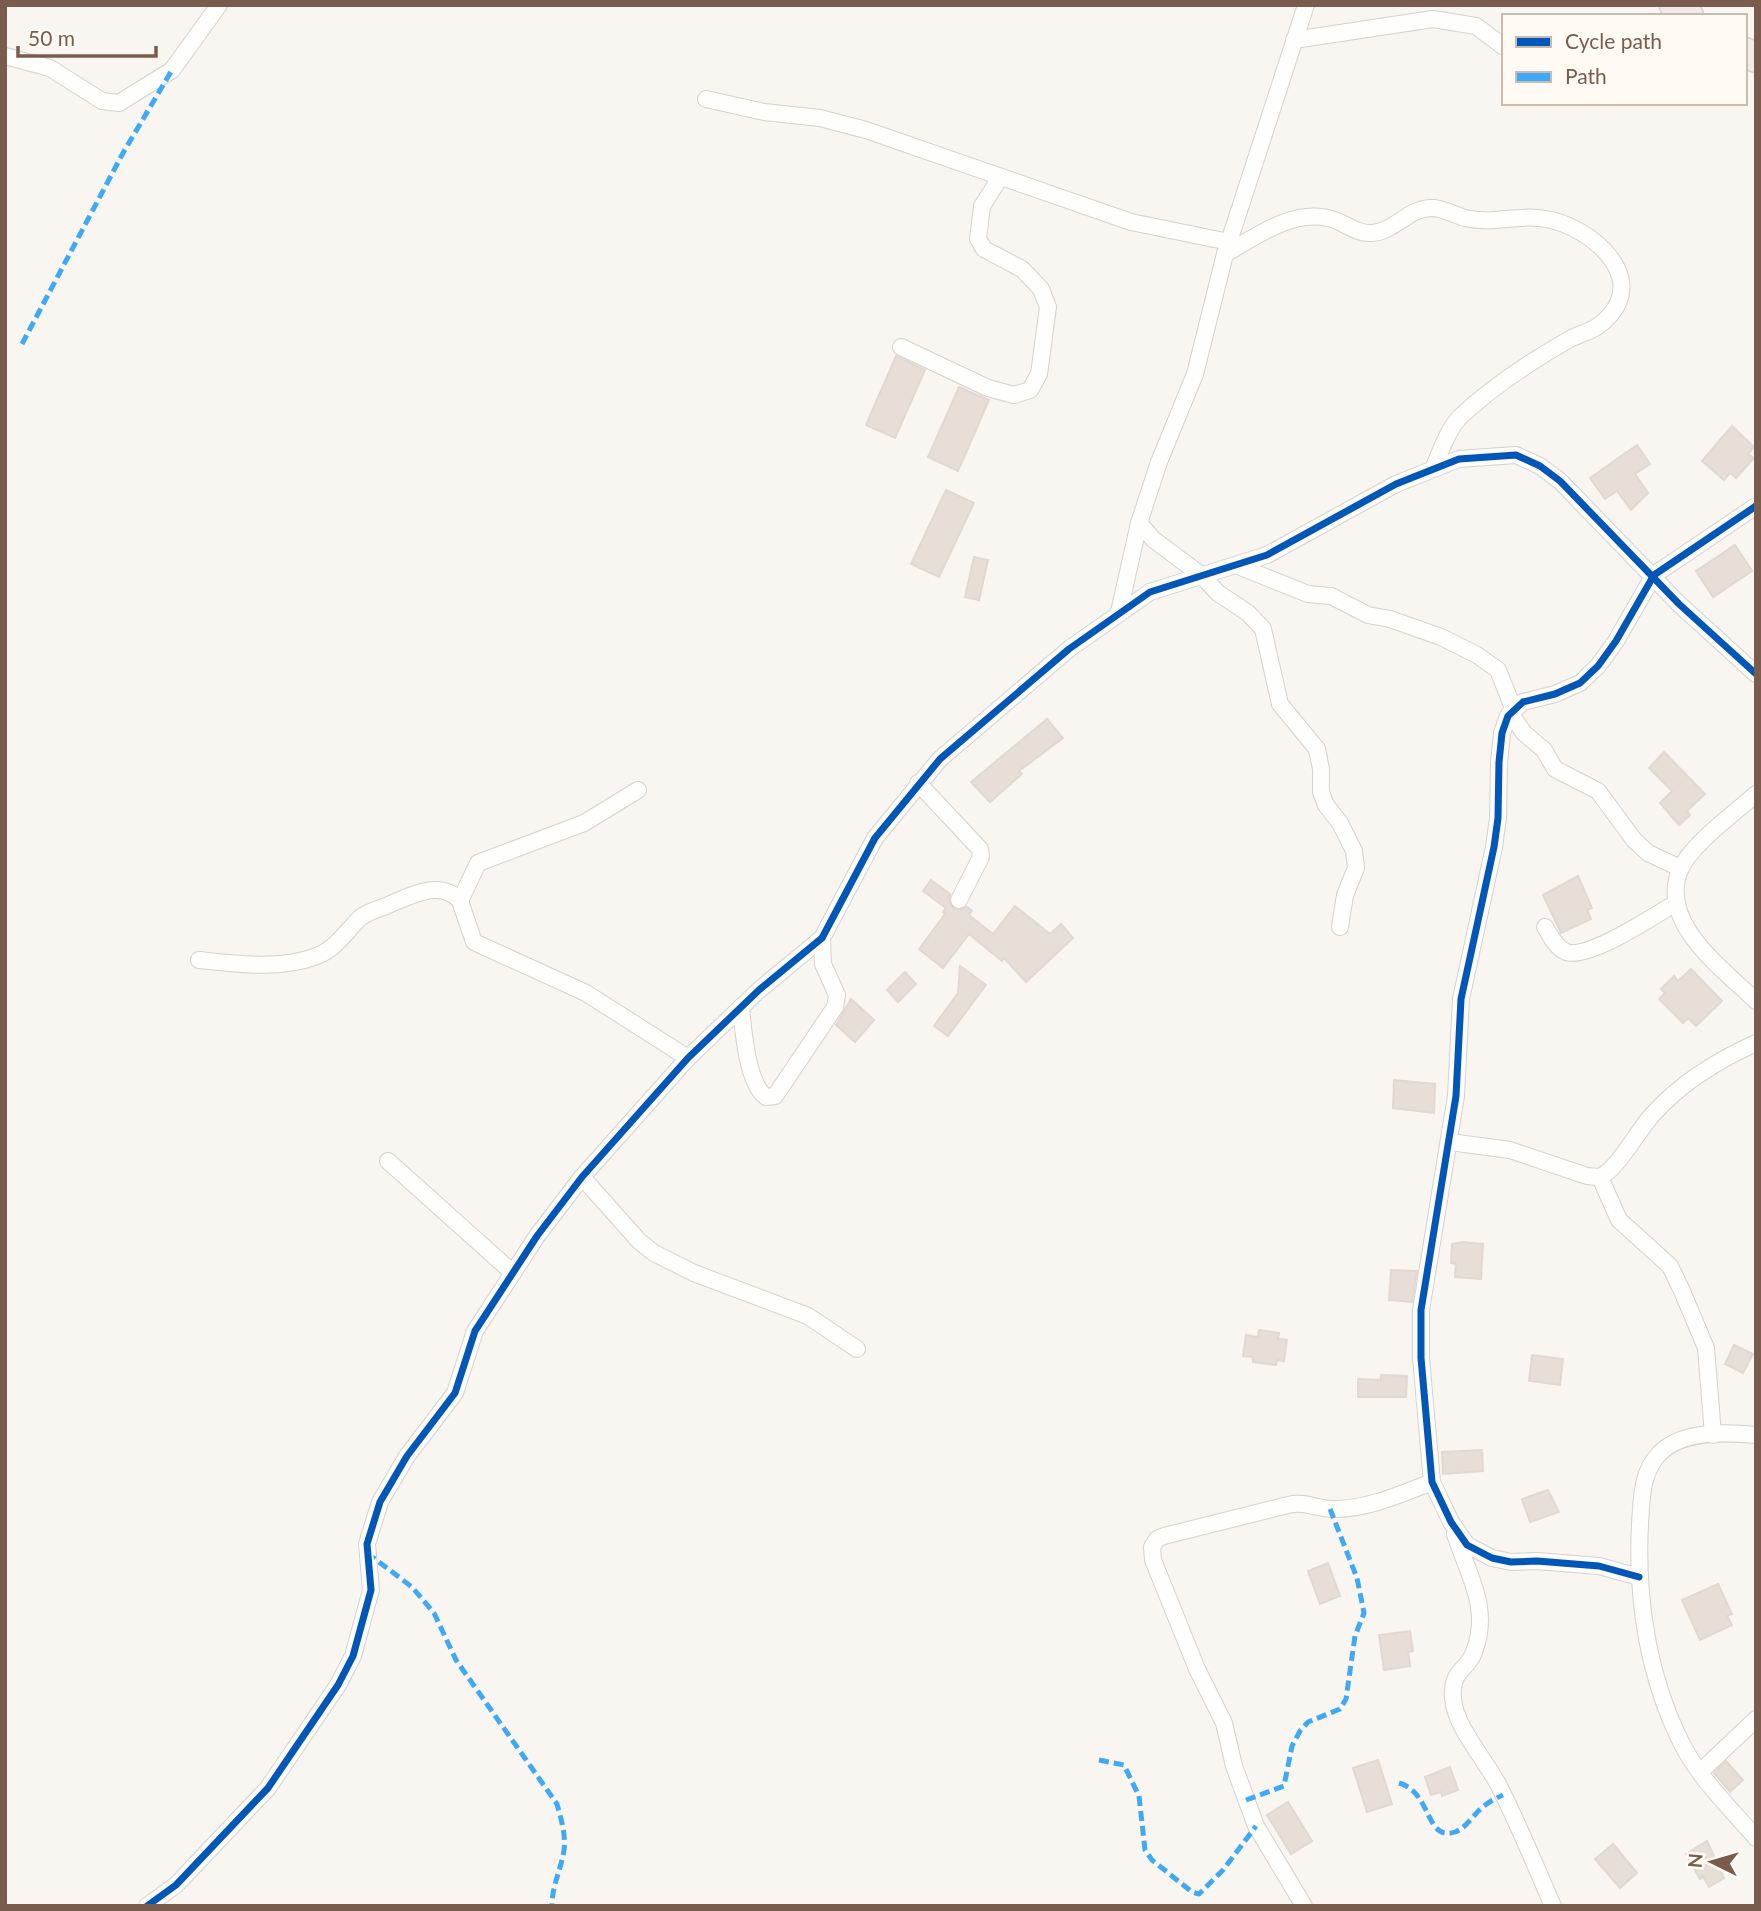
<svg xmlns="http://www.w3.org/2000/svg" width="1761" height="1911" font-family="Lato,sans-serif">
  <rect width="100%" height="100%" fill="#f9f5f0"/>
  <g fill="#e6ded7" stroke="#e2d8d2" stroke-width="2">
    <polygon points="896,356 925,370 895,438 866,425"/>
    <polygon points="959,387 989,400 958,471 928,457"/>
    <polygon points="1732,426 1754,447 1748,454 1754,458 1736,478 1730,473 1724,480 1702,461"/>
    <polygon points="1637,445 1650,464 1635,474 1648,493 1631,510 1617,491 1605,499 1590,478"/>
    <polygon points="946,490 974,503 939,577 911,564"/>
    <polygon points="1735,545 1752,571 1713,597 1696,571"/>
    <polygon points="974,557 988,560 979,600 965,597"/>
    <polygon points="1047,719 1063,738 1019,771 1022,774 990,802 971,782"/>
    <polygon points="1664,752 1705,794 1687,811 1690,815 1679,825 1660,803 1672,791 1649,768"/>
    <polygon points="1578,876 1592,908 1587,910 1591,919 1561,933 1543,895"/>
    <polygon points="931,880 950,894 949,901 954,909 960,910 967,907 972,911 969,915 993,934 1015,906 1050,934 1061,924 1073,938 1026,982 1004,958 1002,961 969,934 943,968 919,949 945,914 943,912 946,908 923,891"/>
    <polygon points="960,966 986,985 948,1036 934,1026 958,993"/>
    <polygon points="1691,969 1722,1001 1696,1026 1688,1018 1683,1023 1659,999 1665,993 1661,989 1674,976 1678,981"/>
    <polygon points="905,972 916,984 898,1002 887,990"/>
    <polygon points="851,999 874,1020 855,1042 836,1025"/>
    <polygon points="1394,1080 1435,1084 1434,1113 1393,1108"/>
    <polygon points="1462,1242 1483,1244 1481,1279 1455,1277 1456,1264 1451,1263 1452,1244"/>
    <polygon points="1391,1270 1417,1271 1412,1302 1389,1300"/>
    <polygon points="1259,1330 1279,1333 1278,1339 1287,1340 1284,1361 1277,1360 1276,1365 1253,1362 1253,1357 1243,1356 1246,1335 1258,1337"/>
    <polygon points="1734,1345 1753,1354 1743,1373 1725,1364"/>
    <polygon points="1532,1355 1563,1359 1560,1385 1529,1381"/>
    <polygon points="1381,1375 1407,1376 1406,1397 1358,1397 1358,1379 1381,1380"/>
    <polygon points="1482,1450 1483,1471 1443,1474 1442,1452"/>
    <polygon points="1548,1490 1559,1512 1530,1522 1522,1499"/>
    <polygon points="1328,1563 1340,1596 1320,1604 1308,1571"/>
    <polygon points="1718,1584 1732,1614 1727,1616 1732,1625 1700,1640 1682,1600"/>
    <polygon points="1410,1631 1413,1651 1408,1652 1410,1666 1384,1670 1379,1635"/>
    <polygon points="1378,1760 1392,1804 1367,1812 1353,1768"/>
    <polygon points="1726,1761 1743,1780 1730,1792 1714,1773"/>
    <polygon points="1450,1767 1458,1790 1442,1796 1441,1792 1431,1795 1425,1777"/>
    <polygon points="1288,1802 1312,1841 1291,1854 1267,1815"/>
    <polygon points="1707,1841 1724,1878 1709,1887 1703,1877 1700,1879 1686,1854"/>
    <polygon points="1613,1844 1637,1873 1620,1888 1595,1859"/>
  </g>
  <g fill="none" stroke-linecap="round" stroke-linejoin="round">
    <g stroke="#d7d1cb" stroke-width="18">
      <g id="street">
        <polyline points="1294,40 1433,19 1476,26 1504,47"/>
        <polyline points="5,56 50,68 102,101 119,103 172,70 219,5"/>
        <polyline points="706,99 764,112 820,118 866,130 1131,222 1229,242"/>
        <path d="M1225 254C1255 237 1291 210 1328 218 1344 221 1354 234 1372 233 1396 231 1410 206 1434 208 1444 209 1455 215 1465 218 1498 226 1527 209 1564 224 1607 241 1649 288 1598 326 1590 332 1579 334 1570 339 1533 360 1492 387 1461 416 1448 429 1441 450 1434 467"/>
        <polyline points="901,347 988,388 1014,395 1030,390 1039,374 1048,307 1041,289 1022,269 984,249 978,239 982,206 1000,178"/>
        <polyline points="1139,523 1154,540 1201,575 1218,593 1248,613 1263,629 1280,704 1317,749 1321,769 1321,792 1326,805 1340,823 1354,851 1356,868 1345,895 1340,927"/>
        <polyline points="1238,566 1308,594 1331,596 1368,615 1390,619 1441,637 1477,655 1498,670 1513,708"/>
        <polyline points="1119,612 1139,523 1159,462 1195,374 1225,254 1306,5"/>
        <polyline points="1510,713 1524,733 1544,750 1555,769 1598,791 1634,840 1648,853 1680,868"/>
        <polyline points="918,783 980,849 981,857 959,900"/>
        <path d="M1756 794C1734 814 1691 844 1680 870 1658 923 1723 969 1756 1001"/>
        <polyline points="460,901 478,863 584,823 638,790"/>
        <path d="M1545 927C1550 935 1556 948 1566 952 1589 960 1655 915 1676 903"/>
        <path d="M199 960C237 964 280 970 317 956 338 947 346 931 361 917 368 912 378 909 386 906 408 897 440 878 460 901L474 942 586 993 688 1058"/>
        <path d="M741 1007C743 1029 747 1084 766 1097L775 1096 835 1007 837 995 823 964 822 938"/>
        <path d="M1450 1142 1510 1150 1587 1176 1600 1177C1618 1169 1638 1130 1653 1114 1681 1083 1718 1060 1756 1043"/>
        <polyline points="388,1161 513,1273"/>
        <polyline points="582,1177 639,1241 654,1253 694,1273 808,1316 857,1349"/>
        <polyline points="1600,1177 1619,1220 1670,1266 1682,1291 1706,1348 1713,1435"/>
        <path d="M1756 1435C1726 1432 1681 1430 1659 1454 1641 1473 1642 1498 1640 1524 1636 1599 1648 1678 1683 1746 1701 1780 1731 1809 1756 1838"/>
        <path d="M1455 1534C1468 1575 1491 1608 1474 1652 1467 1672 1451 1668 1453 1699 1456 1728 1484 1758 1498 1784 1518 1823 1535 1865 1553 1906"/>
        <polyline points="1639,1577 1599,1566 1537,1561 1511,1562 1492,1558 1467,1545 1451,1522 1432,1482 1421,1358 1421,1310 1456,1096 1461,999 1494,847 1498,818 1499,762 1502,733 1508,716 1523,702 1555,694 1580,683 1598,666 1616,641 1654,575 1756,506"/>
        <polyline points="1700,1772 1756,1719"/>
        <polyline points="147,1906 176,1885 268,1788 338,1685 353,1656 371,1590 367,1544 380,1502 407,1456 455,1393 475,1331 537,1236 582,1177 688,1058 759,990 822,938 875,838 940,759 1069,649 1150,592 1267,555 1396,484 1459,459 1516,455 1540,466 1560,481 1679,604 1756,674"/>
        <path d="M1304 1906 1256 1826 1234 1766 1224 1723 1197 1669 1153 1560 1152 1547 1157 1539 1164 1536 1288 1505C1304 1501 1315 1508 1331 1509 1366 1510 1401 1494 1432 1482"/>
      </g>
    </g>
    <g stroke="#dad1cc" stroke-width="31">
      <g id="highway">
        <polyline points="1674,5 1689,16"/>
        <polyline points="1745,52 1756,58"/>
      </g>
    </g>
    <use href="#street" stroke="#fefefd" stroke-width="16"/>
    <use href="#highway" stroke="#f2eae7" stroke-width="28"/>
    <g stroke="#3fa9f5" stroke-width="5" stroke-dasharray="10 5" stroke-linecap="butt">
      <polyline points="22,344 123,153 172,70"/>
      <path d="M367 1553 412 1587 434 1613 456 1660 557 1804C561 1819 566 1834 564 1850 561 1870 552 1885 552 1906"/>
      <polyline points="1099,1760 1124,1765 1139,1796 1145,1850 1152,1860 1192,1892 1199,1894 1223,1870 1256,1826"/>
      <path d="M1399 1783C1432 1792 1425 1842 1455 1832 1468 1827 1473 1814 1484 1806 1489 1802 1496 1798 1503 1795"/>
      <polyline points="1246,1800 1284,1786 1292,1746 1300,1731 1308,1722 1340,1709 1346,1699 1355,1636 1364,1613 1357,1578 1330,1509"/>
    </g>
    <g stroke="#fffaf3" stroke-width="11">
      <g id="cycleway">
        <polyline points="1639,1577 1599,1566 1537,1561 1511,1562 1492,1558 1467,1545 1451,1522 1432,1482 1421,1358 1421,1310 1456,1096 1461,999 1494,847 1498,818 1499,762 1502,733 1508,716 1523,702 1555,694 1580,683 1598,666 1616,641 1654,575 1756,506"/>
        <polyline points="147,1906 176,1885 268,1788 338,1685 353,1656 371,1590 367,1544 380,1502 407,1456 455,1393 475,1331 537,1236 582,1177 688,1058 759,990 822,938 875,838 940,759 1069,649 1150,592 1267,555 1396,484 1459,459 1516,455 1540,466 1560,481 1679,604 1756,674"/>
      </g>
    </g>
    <use href="#cycleway" stroke="#0057b8" stroke-width="7"/>
  </g>
  <rect width="1761" height="1911" fill="none" stroke="#7a5c4d" stroke-width="14"/>
  <rect x="1502" y="14" width="245" height="91" fill="#fffaf3" stroke="#cabbb1" stroke-width="2"/>
  <rect x="1516" y="37" width="35" height="10" fill="#0057b8" stroke="#cabbb1" stroke-width="2"/>
  <text x="1565" y="49" font-size="21" fill="#7a5c4d">Cycle path</text>
  <rect x="1516" y="72" width="35" height="10" fill="#3fa9f5" stroke="#cabbb1" stroke-width="2"/>
  <text x="1565" y="84" font-size="21" fill="#7a5c4d">Path</text>
  <g transform="translate(1712 1862) rotate(275)" stroke="#fffaf3" stroke-width="5" paint-order="stroke">
  <path d="M0-5L12 26L0 18L-12 26Z" fill="#7a5c4d"/>
  <text y="-10" font-size="19" font-weight="bold" text-anchor="middle" fill="#7a5c4d">N</text>
  </g>
  <path d="M18 46v10h138v-10" fill="none" stroke="#7a5c4d" stroke-width="3.5"/>
  <text x="28" y="46" font-size="21" fill="#7a5c4d" stroke="#fffaf3" stroke-width="5" paint-order="stroke">50 m</text>
</svg>
